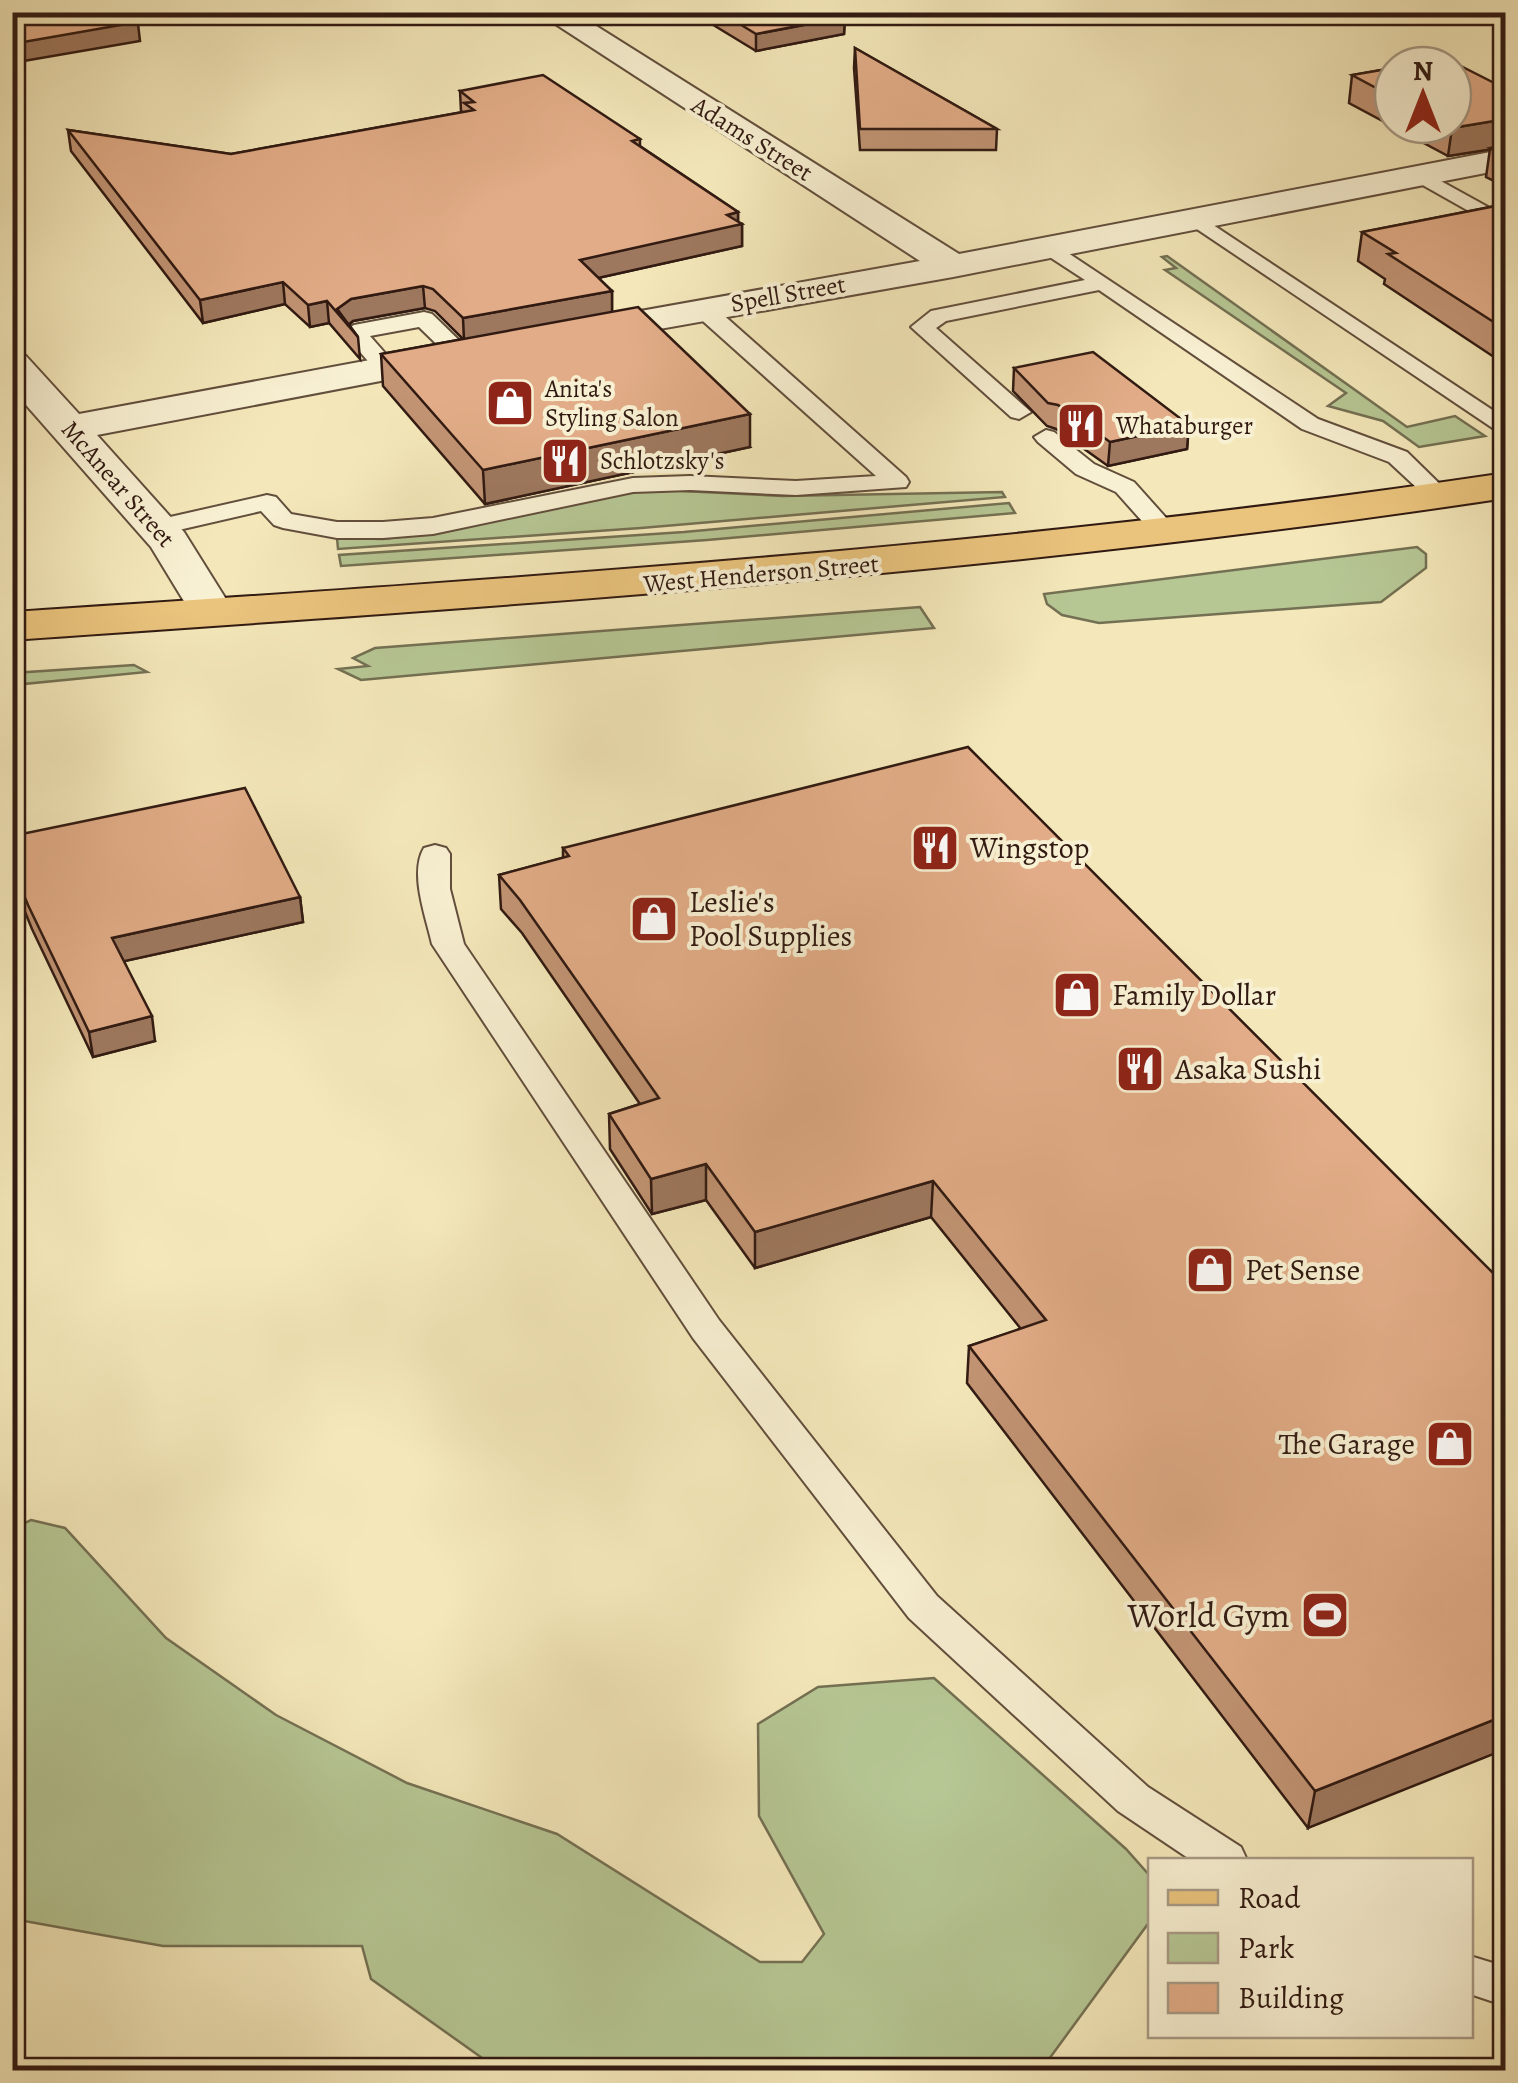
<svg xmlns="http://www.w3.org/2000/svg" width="1518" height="2083" font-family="Alegreya,serif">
  <rect width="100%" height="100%" fill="#f4e8ba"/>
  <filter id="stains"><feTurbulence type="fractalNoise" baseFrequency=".002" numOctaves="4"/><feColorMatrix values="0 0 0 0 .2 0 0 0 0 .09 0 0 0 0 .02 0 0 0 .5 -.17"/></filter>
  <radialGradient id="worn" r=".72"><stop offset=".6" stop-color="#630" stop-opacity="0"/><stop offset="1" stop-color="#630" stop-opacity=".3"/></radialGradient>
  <g fill="#b6c794" stroke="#747053" stroke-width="2.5">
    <polygon points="1167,256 1407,427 1455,416 1485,436 1419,447 1383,421 1328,406 1346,393 1165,270 1176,268 1162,257"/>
    <polygon points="662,490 782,496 1002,492 1005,497 641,528 338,549 337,538 383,539 443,531 635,491"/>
    <polygon points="1009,503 1015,513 707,540 341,566 339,555 684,532"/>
    <polygon points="1417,547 1426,554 1426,568 1381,602 1099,623 1062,615 1047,604 1044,594"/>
    <polygon points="920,607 934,628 361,680 338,669 368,666 353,658 375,648"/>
    <polygon points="134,665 147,672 13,685 13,673"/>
    <polygon points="31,1520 65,1528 166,1638 276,1715 407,1783 557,1834 760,1962 802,1962 824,1934 759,1816 758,1724 818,1687 934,1678 1126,1849 1150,1876 1150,1921 1041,2070 499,2070 371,1979 362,1946 163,1946 13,1919 12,1529"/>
  </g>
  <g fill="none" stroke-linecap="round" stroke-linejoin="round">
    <g stroke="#624e3c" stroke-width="4">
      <g id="lane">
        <polygon points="1419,169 1506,217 1506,232 1412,179 1409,175"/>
        <polygon points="1192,211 1506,419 1506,437 1185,221 1182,217"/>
        <polygon points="1050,241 1318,419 1407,452 1452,496 1440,503 1431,501 1389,462 1302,429 1099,290 946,321 936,328 1031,412 1019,419 1011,417 911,327 931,311 1085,280 1042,252 1039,247 1042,242"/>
        <polygon points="703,302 711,304 906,477 909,482 906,487 796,495 690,490 633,492 433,534 383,538 337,538 283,528 274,525 261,511 157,535 144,527 148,522 267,495 276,497 291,514 337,522 383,522 433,518 633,478 690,476 796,481 876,476 695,314 692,309"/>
        <polygon points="424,312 432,314 469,350 472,355 469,360 453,360 419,327 370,336 399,369 387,376 379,374 343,332 354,325"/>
        <polygon points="1046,430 1054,432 1094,464 1134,482 1176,529 1180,534 1176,539 1158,539 1116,492 1076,474 1038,442 1034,437"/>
        <path d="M435 845 446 848 450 854V889L464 944 719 1320 937 1596 1148 1787 1241 1847 1247 1860H1191L1118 1811 909 1618 693 1338 432 944C426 917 409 873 424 848Z"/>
        <polygon points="1470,1956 1506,1967 1506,2006 1470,1994"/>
      </g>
    </g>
    <g stroke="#624e3c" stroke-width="4">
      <g id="street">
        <polygon points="537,12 574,12 959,254 1506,149 1506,169 953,277 575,344 562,341 556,333 562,325 920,261"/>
        <polygon points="456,344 470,348 475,356 470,364 97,435 184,532 234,612 228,621 212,625 196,621 151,547 12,389 12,352 26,356 79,414"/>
      </g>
    </g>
    <g stroke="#311a12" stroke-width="4">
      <path id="primary" d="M1506 473V498C1010 573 512 605 12 640V612C512 579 1010 547 1506 473Z"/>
    </g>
    <use href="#lane" fill="#f8f0d2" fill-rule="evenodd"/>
    <use href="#street" fill="#f8f0d2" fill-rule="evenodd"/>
    <use href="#primary" fill="#eac47d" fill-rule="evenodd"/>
  </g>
  <g fill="#c29474" stroke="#311a12" stroke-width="2.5">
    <polygon points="692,12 842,12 838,13 845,17 844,34 756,51"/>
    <polygon points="855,48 997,129 996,150 860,150 854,68"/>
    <polygon points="1393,68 1393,125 1453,125 1506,89 1506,187 1486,177 1490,149 1448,156 1349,103 1352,75"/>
    <polygon points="460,91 640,139 640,146 738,212 738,222 742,224 742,246 598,278 612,291 612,312 750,447 485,504 383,386 381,354 463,339 435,311 425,308 353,321 349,325 358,337 360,359 329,323 310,327 285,304 203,323 71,151 68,130 231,154 463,112 461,111"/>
    <polygon points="1505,204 1506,365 1384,284 1385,279 1358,261 1362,232"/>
    <polygon points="1014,368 1189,425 1187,449 1108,466 1056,429 1047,426 1013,391"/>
    <polygon points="12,836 300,897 303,922 124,961 155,1041 93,1057 32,929 12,880"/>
    <polygon points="563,848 1506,1286 1308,1828 967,1383 969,1346 1021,1329 931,1217 755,1268 706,1200 652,1214 610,1149 609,1114 640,1104 522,933 501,909 499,875 563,858"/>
  </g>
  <g fill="#9e785e" stroke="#311a12" stroke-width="2.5">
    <polygon points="121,12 186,12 186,16 138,24 140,41 12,63 12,44"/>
    <polygon points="845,17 844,34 756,51 756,34"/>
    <polygon points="1506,119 1506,147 1448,156 1452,128"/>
    <polygon points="738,212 738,225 742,224 742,246 580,282 580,260"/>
    <polygon points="283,282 285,304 203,323 200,300"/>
    <polygon points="423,286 425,308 353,321 348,325 337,309 351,299"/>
    <polygon points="612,291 612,313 464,340 463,318"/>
    <polygon points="327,301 329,323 310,327 308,305"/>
    <polygon points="750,414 750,447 485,504 483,470"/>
    <polygon points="1189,425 1187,449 1108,466 1110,442"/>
    <polygon points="300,897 303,922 116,963 112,938"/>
    <polygon points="152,1016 155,1041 93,1057 89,1032"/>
    <polygon points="706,1164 706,1200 652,1214 651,1179"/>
    <polygon points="933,1181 931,1217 755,1268 755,1232"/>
    <polygon points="1506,1715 1506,1749 1308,1828 1315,1791"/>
  </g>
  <g fill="#e1ac87" stroke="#311a12" stroke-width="2.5">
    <polygon points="12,12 126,12 138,22 12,44"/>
    <polygon points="720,12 837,12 845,17 756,34"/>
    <polygon points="855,48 997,129 860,129"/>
    <polygon points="1445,58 1506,89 1506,119 1452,128 1446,125 1453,125 1453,65 1407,65"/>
    <polygon points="1393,68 1393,97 1352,75"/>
    <polygon points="543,75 640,139 632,141 738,212 727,215 742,224 580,260 612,291 463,318 433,289 423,286 351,299 337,309 358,337 327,301 308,305 283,282 200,300 68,130 231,154 474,110 464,103 474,102 460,91"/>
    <polygon points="1506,145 1506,156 1490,148"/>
    <polygon points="1506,204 1506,330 1388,254 1396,253 1362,232"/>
    <polygon points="638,307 750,414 483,470 381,354"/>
    <polygon points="1093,352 1189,425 1110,442 1058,405 1048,403 1014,368"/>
    <polygon points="968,747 1506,1286 1506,1715 1315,1791 969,1346 1046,1320 933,1181 755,1232 706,1164 651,1179 609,1114 659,1098 520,900 499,875 569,856 563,848"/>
    <polygon points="245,788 300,897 112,938 152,1016 89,1032 28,905 12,866 12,836"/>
  </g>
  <defs>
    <g id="shop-square" transform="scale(2.5)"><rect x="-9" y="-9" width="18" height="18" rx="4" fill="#8f2418" stroke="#f8f0d2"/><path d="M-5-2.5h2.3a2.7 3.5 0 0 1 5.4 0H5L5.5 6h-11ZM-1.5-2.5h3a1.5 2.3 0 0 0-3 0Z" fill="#fff"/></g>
    <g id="restaurant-square" transform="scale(2.5)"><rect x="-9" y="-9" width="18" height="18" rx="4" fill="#8f2418" stroke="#f8f0d2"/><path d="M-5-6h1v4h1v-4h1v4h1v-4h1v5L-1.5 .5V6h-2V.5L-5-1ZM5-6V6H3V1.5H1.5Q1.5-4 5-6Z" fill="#fff"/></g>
    <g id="stadium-square" transform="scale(2.5)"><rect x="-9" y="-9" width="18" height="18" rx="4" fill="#8f2418" stroke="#f8f0d2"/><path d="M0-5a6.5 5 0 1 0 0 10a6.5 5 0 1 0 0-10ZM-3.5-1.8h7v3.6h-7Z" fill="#fff"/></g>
  </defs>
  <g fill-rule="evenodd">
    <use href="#shop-square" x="510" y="403"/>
    <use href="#restaurant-square" x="1081" y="426"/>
    <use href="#restaurant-square" x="565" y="461"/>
    <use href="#restaurant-square" x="935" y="848"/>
    <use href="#shop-square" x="654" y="919"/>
    <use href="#shop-square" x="1077" y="995"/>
    <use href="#restaurant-square" x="1140" y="1069"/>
    <use href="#shop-square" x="1210" y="1270"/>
    <use href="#shop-square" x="1450" y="1444"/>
    <use href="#stadium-square" x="1325" y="1615"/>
  </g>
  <g text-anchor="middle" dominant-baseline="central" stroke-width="8" stroke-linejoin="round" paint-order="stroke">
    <g font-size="25" fill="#311a12" stroke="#f8f0d2">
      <text transform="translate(752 139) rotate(32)">Adams Street</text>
      <text transform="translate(788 294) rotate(-10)">Spell Street</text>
      <text transform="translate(118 484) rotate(49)">McAnear Street</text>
      <text transform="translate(761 574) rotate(-5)">West Henderson Street</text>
    </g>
    <g font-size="25" fill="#311a12" stroke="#f8f0d2" text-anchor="start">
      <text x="545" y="389">Anita's<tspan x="545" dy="29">Styling Salon</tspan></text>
      <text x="1116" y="426">Whataburger</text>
      <text x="600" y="461">Schlotzsky's</text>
    </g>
    <g font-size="30" fill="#311a12" stroke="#f8f0d2" text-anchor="start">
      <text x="970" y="848">Wingstop</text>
      <text x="689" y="902">Leslie's<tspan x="689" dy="34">Pool Supplies</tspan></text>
      <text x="1112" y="995">Family Dollar</text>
      <text x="1175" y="1069">Asaka Sushi</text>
      <text x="1245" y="1270">Pet Sense</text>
      <text x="1415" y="1444" text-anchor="end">The Garage</text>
    </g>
    <g font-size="35" fill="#311a12" stroke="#f8f0d2" text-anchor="end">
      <text x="1290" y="1615">World Gym</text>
    </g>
  </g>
  <rect width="1518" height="2083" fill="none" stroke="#f4e8ba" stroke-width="50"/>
  <rect x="15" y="15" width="1488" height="2053" fill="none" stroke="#311a12" stroke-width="5"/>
  <rect x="25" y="25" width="1468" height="2033" fill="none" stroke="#311a12" stroke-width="2.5"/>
  <rect x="1148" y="1858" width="325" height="180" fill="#f8f0d2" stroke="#a89a85" stroke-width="2.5"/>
  <rect x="1168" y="1890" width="50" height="15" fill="#eac47d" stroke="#a89a85" stroke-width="2.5"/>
  <text x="1238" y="1908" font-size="30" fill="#311a12">Road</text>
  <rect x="1168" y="1933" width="50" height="30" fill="#b6c794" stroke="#a89a85" stroke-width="2.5"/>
  <text x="1238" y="1958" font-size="30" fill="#311a12">Park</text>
  <rect x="1168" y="1983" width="50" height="30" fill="#e1ac87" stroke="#a89a85" stroke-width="2.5"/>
  <text x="1238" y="2008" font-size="30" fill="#311a12">Building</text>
  <g transform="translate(1423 95)"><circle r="48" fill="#f8f0d2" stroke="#a89a85" stroke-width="2.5"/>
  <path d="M0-8L18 38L0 25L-18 38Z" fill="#8f2418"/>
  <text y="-15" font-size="28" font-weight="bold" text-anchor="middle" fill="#311a12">N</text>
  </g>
  <rect width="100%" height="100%" filter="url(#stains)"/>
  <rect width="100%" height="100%" fill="url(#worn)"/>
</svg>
